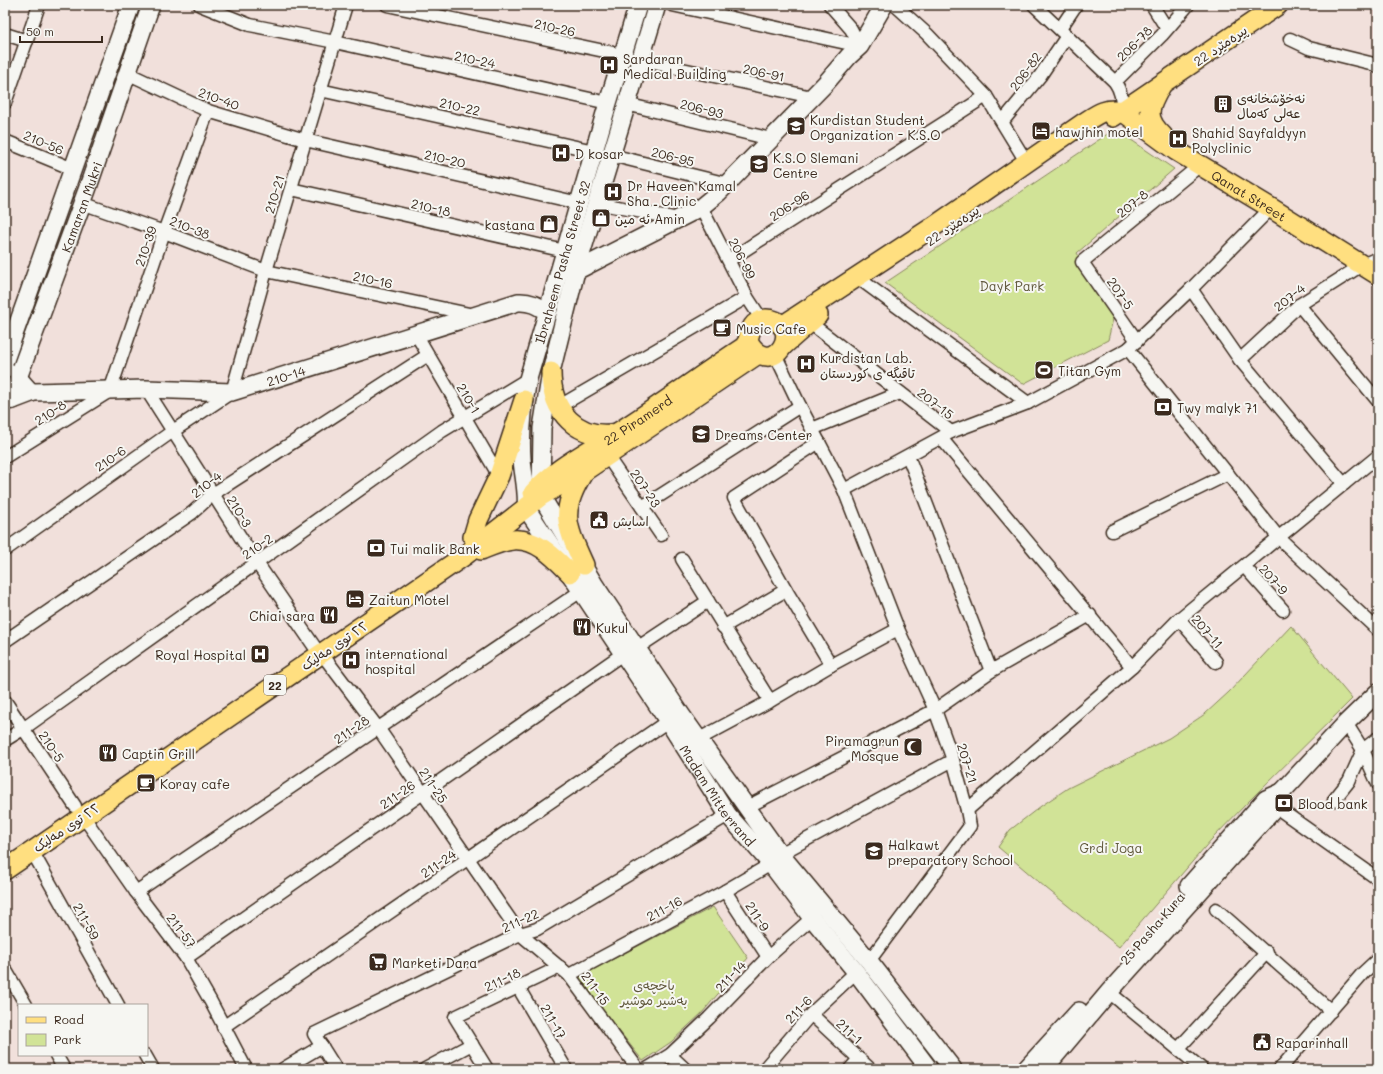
<svg xmlns="http://www.w3.org/2000/svg" width="1383" height="1074" font-family="Mali,'Playpen Sans Arabic',sans-serif">
  <rect width="100%" height="100%" fill="#f1e0db"/>
  <filter id="ink" filterUnits="userSpaceOnUse"><feTurbulence type="fractalNoise" baseFrequency=".025" numOctaves="2"/><feDisplacementMap in="SourceGraphic" scale="8" xChannelSelector="R" yChannelSelector="G"/><feConvolveMatrix kernelMatrix="1 2 1 2 8 2 1 2 1" color-interpolation-filters="sRGB"/></filter>
  <g filter="url(#ink)">
    <g fill="#d1e397" stroke="#86865a">
      <polygon points="1115,129 1174,169 1077,253 1114,315 1108,340 1023,384 885,283"/>
      <polygon points="1291,626 1352,699 1250,800 1211,840 1119,947 1046,888 998,847 1010,830 1041,806 1068,788 1169,738 1205,714 1229,692"/>
      <polygon points="713,907 748,958 702,1013 671,1042 643,1061 577,978"/>
    </g>
    <g fill="none" stroke-linecap="round" stroke-linejoin="round">
      <g stroke="#3b2a1e" stroke-width="15">
        <g id="street">
          <polyline points="200,5 250,25 335,42 608,103"/>
          <polyline points="387,5 623,55"/>
          <polyline points="672,5 860,46"/>
          <polyline points="830,5 851,29 860,46"/>
          <polyline points="895,5 927,34 986,96 1027,163"/>
          <path d="M1034 5 1115 82C1121 91 1123 99 1122 111"/>
          <polyline points="1152,5 1167,29"/>
          <polyline points="1060,29 1076,5"/>
          <polyline points="5,34 27,41"/>
          <polyline points="1290,39 1309,48 1370,63 1378,67"/>
          <polyline points="640,60 812,97"/>
          <polyline points="127,73 208,111 305,140 579,203"/>
          <polyline points="1115,82 1162,35 1188,5"/>
          <polyline points="320,90 594,151"/>
          <polyline points="5,103 39,5"/>
          <polyline points="626,104 771,139"/>
          <polyline points="1003,121 1040,76 1067,36"/>
          <polyline points="5,141 73,169"/>
          <polyline points="611,155 728,184"/>
          <polyline points="291,189 565,251"/>
          <polyline points="82,203 164,232 266,271 474,315"/>
          <polyline points="597,203 678,219"/>
          <polyline points="701,207 747,297 762,320"/>
          <polyline points="729,260 986,96"/>
          <polyline points="865,283 1028,403"/>
          <polyline points="1191,289 1240,360 1344,484"/>
          <polyline points="1299,305 1378,401"/>
          <polyline points="809,322 951,432"/>
          <polyline points="416,334 499,476"/>
          <polyline points="1137,341 1082,262 1199,166"/>
          <polyline points="1128,349 1279,538 1378,630"/>
          <polyline points="775,354 800,406 844,490 898,629 935,710 953,760 967,810 970,826 869,961"/>
          <polyline points="1240,360 1299,305 1362,265 1378,258"/>
          <polyline points="5,367 19,375 34,392"/>
          <polyline points="146,389 257,563 314,646"/>
          <polyline points="558,407 747,297"/>
          <polyline points="812,429 900,393"/>
          <polyline points="941,438 1132,667"/>
          <polyline points="819,442 734,498 786,590 831,665"/>
          <polyline points="607,456 661,535"/>
          <polyline points="908,456 991,671"/>
          <polyline points="5,457 110,391 164,232 208,111"/>
          <polyline points="844,490 951,432 1028,403 1128,349 1191,289 1271,208"/>
          <polyline points="642,507 800,406"/>
          <polyline points="1112,531 1228,474"/>
          <polyline points="5,550 173,431 232,392 266,271 346,5"/>
          <polyline points="682,559 770,701 831,665 898,629"/>
          <polyline points="1244,566 1283,610"/>
          <polyline points="1179,619 1216,662"/>
          <polyline points="723,627 786,590"/>
          <polyline points="5,641 192,513 213,494 428,355"/>
          <polyline points="637,648 708,601"/>
          <polyline points="322,654 378,728 520,934 569,975 638,1069"/>
          <polyline points="5,701 75,806"/>
          <polyline points="1346,723 1363,750 1378,784"/>
          <polyline points="699,739 770,701"/>
          <polyline points="5,740 23,729 442,431 528,379"/>
          <polyline points="1334,800 1349,781 1363,750 1378,738"/>
          <polyline points="747,807 935,710 991,671 1090,615"/>
          <polyline points="1276,807 1378,879"/>
          <polyline points="967,810 1132,667 1179,619 1378,456"/>
          <polyline points="83,816 136,892 186,958 211,1002 246,1069"/>
          <polyline points="32,851 118,1005"/>
          <polyline points="780,854 953,760"/>
          <polyline points="725,891 768,957"/>
          <polyline points="136,892 581,591"/>
          <polyline points="1216,909 1331,1011"/>
          <polyline points="186,958 624,653"/>
          <polyline points="5,969 26,1005"/>
          <polyline points="569,975 725,891 771,864"/>
          <polyline points="518,987 566,1069"/>
          <polyline points="1109,992 1202,1069"/>
          <polyline points="811,1014 870,1069"/>
          <polyline points="223,1027 668,721"/>
          <polyline points="1178,1049 1267,952"/>
          <polyline points="56,1055 64,1069"/>
          <polyline points="145,1055 153,1069"/>
          <polyline points="670,1055 685,1069"/>
          <polyline points="283,1069 322,1046"/>
          <polyline points="336,1069 314,1034 520,934 537,929 728,815"/>
          <polyline points="425,1069 472,1044"/>
          <polyline points="487,1069 455,1017 560,967"/>
          <polyline points="647,1069 670,1055 709,1018 768,957 812,918"/>
          <polyline points="764,1069 811,1014 856,972"/>
          <polyline points="850,1069 859,1059"/>
          <polyline points="1280,1069 1363,973 1378,959"/>
        </g>
      </g>
      <g stroke="#3b2a1e" stroke-width="20">
        <g id="secondary">
          <path id="s1" d="M638 5 608 103 528 379C523 406 520 432 522 459 523 475 528 493 526 508L668 721 728 815 771 864 812 918 856 972 929 1069"/>
          <polyline points="657,5 576,271 551,372 542,428 541,496 594,584 682,716 780,854 869,961 953,1069"/>
          <polyline points="576,271 690,213 701,207 718,193 825,84 849,56 860,46 884,5"/>
          <polyline points="5,360 131,5"/>
          <path id="s2" d="M13 400 19 375 87 190 151 5"/>
          <path id="s3" d="M5 401 13 400 34 392 146 389 232 392 518 302C530 301 538 306 548 312"/>
          <polyline points="1189,886 1266,799 1282,792"/>
          <polyline points="1026,1069 1079,1011"/>
          <polyline points="1044,1069 1109,992 1276,807 1282,792 1346,723 1378,692"/>
        </g>
      </g>
      <g stroke="#3b2a1e" stroke-width="22">
        <g id="primary">
          <path d="M1162 84C1150 106 1142 116 1163 136"/>
          <polyline points="1113,117 1278,5"/>
          <path d="M766 319C808 322 773 384 748 341 750 329 753 321 766 319Z"/>
          <path id="s4" d="M782 326 933 227 1082 124C1096 115 1105 107 1122 111L1175 150 1271 208 1378 275"/>
          <polyline points="785,344 818,315"/>
          <path d="M551 372C551 411 577 441 618 433"/>
          <path d="M583 473C559 512 566 525 584 565"/>
          <path id="s5" d="M533 493C556 467 588 452 617 433 660 406 701 375 744 347L748 341"/>
          <polyline points="473,537 478,520 499,476 524,400"/>
          <path d="M481 550C491 546 502 541 513 540 537 538 555 558 570 573"/>
          <polyline points="5,870 464,556 541,496 583,472 758,354"/>
        </g>
      </g>
      <use href="#street" stroke="#f6f6f2" stroke-width="12"/>
      <use href="#secondary" stroke="#f6f6f2" stroke-width="17"/>
      <use href="#primary" stroke="#ffdf80" stroke-width="19"/>
    </g>
  </g>
  <defs>
    <g id="hospital-square" transform="scale(1)"><rect x="-9" y="-9" width="18" height="18" rx="4" fill="#3b2a1e" stroke="#f6f6f2"/><path d="M-5-5h3v3.5h4V-5h3V5h-3V1.5h-4V5h-3Z" fill="#fff"/></g>
    <g id="building-square" transform="scale(1)"><rect x="-9" y="-9" width="18" height="18" rx="4" fill="#3b2a1e" stroke="#f6f6f2"/><path d="M-4-6H4V6H1V3H-1V6H-4ZM-2.5-4.3h1.7v1.8h-1.7ZM.8-4.3h1.7v1.8H.8ZM-2.5-1h1.7V.8h-1.7ZM.8-1h1.7V.8H.8Z" fill="#fff"/></g>
    <g id="university-square" transform="scale(1)"><rect x="-9" y="-9" width="18" height="18" rx="4" fill="#3b2a1e" stroke="#f6f6f2"/><path d="M0-5L7-2L0 1L-7-2ZM-4 1L0 2.5L4 1V4Q0 6-4 4Z" fill="#fff"/></g>
    <g id="hotel-square" transform="scale(1)"><rect x="-9" y="-9" width="18" height="18" rx="4" fill="#3b2a1e" stroke="#f6f6f2"/><path d="M-6-4.5h1.5V1H6V5H4.5V3h-9V5H-6ZM-4 0a1.8 1.8 0 1 1 3.6 0ZM.5 0V-2.5h3Q6-2.5 6 0Z" fill="#fff"/></g>
    <g id="shop-square" transform="scale(1)"><rect x="-9" y="-9" width="18" height="18" rx="4" fill="#3b2a1e" stroke="#f6f6f2"/><path d="M-5-2.5h2.3a2.7 3.5 0 0 1 5.4 0H5L5.5 6h-11ZM-1.5-2.5h3a1.5 2.3 0 0 0-3 0Z" fill="#fff"/></g>
    <g id="cafe-square" transform="scale(1)"><rect x="-9" y="-9" width="18" height="18" rx="4" fill="#3b2a1e" stroke="#f6f6f2"/><path d="M-5.5-4.5H6V0H3Q3 3.5 0 3.5H-2.5Q-5.5 3.5-5.5 0ZM3-3.2v2h1.7v-2ZM-6 4.5H4V6H-6Z" fill="#fff"/></g>
    <g id="stadium-square" transform="scale(1)"><rect x="-9" y="-9" width="18" height="18" rx="4" fill="#3b2a1e" stroke="#f6f6f2"/><path d="M0-5a6.5 5 0 1 0 0 10a6.5 5 0 1 0 0-10ZM-3.5-1.8h7v3.6h-7Z" fill="#fff"/></g>
    <g id="bank-square" transform="scale(1)"><rect x="-9" y="-9" width="18" height="18" rx="4" fill="#3b2a1e" stroke="#f6f6f2"/><path d="M-6-4H6V4H-6ZM0-2.3a2.3 2.3 0 1 0 0 4.6a2.3 2.3 0 1 0 0-4.6Z" fill="#fff"/></g>
    <g id="school-square" transform="scale(1)"><rect x="-9" y="-9" width="18" height="18" rx="4" fill="#3b2a1e" stroke="#f6f6f2"/><path d="M0-5L7-2L0 1L-7-2ZM-4 1L0 2.5L4 1V4Q0 6-4 4Z" fill="#fff"/></g>
    <g id="civic-square" transform="scale(1)"><rect x="-9" y="-9" width="18" height="18" rx="4" fill="#3b2a1e" stroke="#f6f6f2"/><path d="M-.6-6.5H3V-4.5H.6V-3L4-1V1h2V6H-6V1h2V-1L-.6-3ZM-1.2 2.5V6h2.4V2.5Z" fill="#fff"/></g>
    <g id="restaurant-square" transform="scale(1)"><rect x="-9" y="-9" width="18" height="18" rx="4" fill="#3b2a1e" stroke="#f6f6f2"/><path d="M-5-6h1v4h1v-4h1v4h1v-4h1v5L-1.5 .5V6h-2V.5L-5-1ZM5-6V6H3V1.5H1.5Q1.5-4 5-6Z" fill="#fff"/></g>
    <g id="mosque-square" transform="scale(1)"><rect x="-9" y="-9" width="18" height="18" rx="4" fill="#3b2a1e" stroke="#f6f6f2"/><path d="M3.5-4.9A6 6 0 1 0 3.5 4.9A5 5 0 1 1 3.5-4.9Z" fill="#fff"/></g>
    <g id="supermarket-square" transform="scale(1)"><rect x="-9" y="-9" width="18" height="18" rx="4" fill="#3b2a1e" stroke="#f6f6f2"/><path d="M-6-5.5h2.5l.6 2H6L4.5 2H-2.5L-4.4-4H-6ZM-1.5 3.2a1.3 1.3 0 1 0 .1 0ZM3 3.2a1.3 1.3 0 1 0 .1 0Z" fill="#fff"/></g>
  </defs>
  <g fill-rule="evenodd">
    <use href="#hospital-square" x="609" y="65"/>
    <use href="#building-square" x="1223" y="104"/>
    <use href="#university-square" x="796" y="126"/>
    <use href="#hotel-square" x="1041" y="131"/>
    <use href="#hospital-square" x="1178" y="139"/>
    <use href="#hospital-square" x="561" y="153"/>
    <use href="#university-square" x="759" y="164"/>
    <use href="#hospital-square" x="613" y="192"/>
    <use href="#shop-square" x="601" y="218"/>
    <use href="#shop-square" x="549" y="224"/>
    <use href="#cafe-square" x="722" y="328"/>
    <use href="#hospital-square" x="806" y="364"/>
    <use href="#stadium-square" x="1044" y="370"/>
    <use href="#bank-square" x="1163" y="407"/>
    <use href="#school-square" x="701" y="434"/>
    <use href="#civic-square" x="599" y="520"/>
    <use href="#bank-square" x="376" y="548"/>
    <use href="#hotel-square" x="355" y="599"/>
    <use href="#restaurant-square" x="329" y="615"/>
    <use href="#restaurant-square" x="582" y="627"/>
    <use href="#hospital-square" x="260" y="654"/>
    <use href="#hospital-square" x="351" y="660"/>
    <use href="#mosque-square" x="913" y="747"/>
    <use href="#restaurant-square" x="108" y="753"/>
    <use href="#cafe-square" x="146" y="783"/>
    <use href="#bank-square" x="1284" y="803"/>
    <use href="#school-square" x="874" y="851"/>
    <use href="#supermarket-square" x="378" y="962"/>
    <use href="#civic-square" x="1262" y="1042"/>
  </g>
  <g text-anchor="middle" dominant-baseline="central" stroke-width="4" stroke-linejoin="round" paint-order="stroke">
    <rect fill="#f6f6f2" stroke="#73675e" stroke-width="1" x="264" y="675" width="22" height="20" rx="3"/>
    <g font-size="12" font-weight="bold" fill="#3b2a1e">
      <text x="275" y="685">22</text>
    </g>
    <g font-size="13" fill="#3b2a1e" stroke="#f6f6f2">
      <text transform="translate(555 27) rotate(12)">210-26</text>
      <text transform="translate(1134 43) rotate(-45)">206-78</text>
      <text transform="translate(1220 45) rotate(-34)">22 پیرەمێرد</text>
      <text transform="translate(475 59) rotate(12)">210-24</text>
      <text transform="translate(1025 71) rotate(-54)">206-82</text>
      <text transform="translate(764 72) rotate(12)">206-91</text>
      <text transform="translate(219 98) rotate(20)">210-40</text>
      <text transform="translate(460 106) rotate(13)">210-22</text>
      <text transform="translate(702 108) rotate(14)">206-93</text>
      <text transform="translate(44 142) rotate(23)">210-56</text>
      <text transform="translate(673 156) rotate(14)">206-95</text>
      <text transform="translate(445 158) rotate(13)">210-20</text>
      <text transform="translate(274 194) rotate(-73)">210-21</text>
      <text stroke="none"><textPath href="#s4" startOffset="558">Qanat Street</textPath></text>
      <text transform="translate(1132 203) rotate(-39)">207-8</text>
      <text transform="translate(789 205) rotate(-33)">206-96</text>
      <text stroke="none"><textPath href="#s2" startOffset="205">Kamaran Mukri</textPath></text>
      <text transform="translate(431 207) rotate(13)">210-18</text>
      <text transform="translate(952 225) rotate(-34)">22 پیرەمێرد</text>
      <text transform="translate(190 227) rotate(21)">210-38</text>
      <text transform="translate(145 246) rotate(-71)">210-39</text>
      <text transform="translate(743 258) rotate(63)">206-99</text>
      <text transform="translate(562 262) rotate(-74)">Ibraheem Pasha Street 32</text>
      <text transform="translate(373 279) rotate(12)">210-16</text>
      <text transform="translate(1121 293) rotate(55)">207-5</text>
      <text transform="translate(1289 297) rotate(-38)">207-4</text>
      <text stroke="none"><textPath href="#s3" startOffset="285">210-14</textPath></text>
      <text transform="translate(469 398) rotate(59)">210-1</text>
      <text transform="translate(936 403) rotate(38)">207-15</text>
      <text transform="translate(50 412) rotate(-33)">210-8</text>
      <text stroke="none"><textPath href="#s5" startOffset="128">22 Piramerd</textPath></text>
      <text transform="translate(110 458) rotate(-35)">210-6</text>
      <text transform="translate(206 484) rotate(-37)">210-4</text>
      <text transform="translate(646 488) rotate(56)">207-23</text>
      <text transform="translate(240 511) rotate(58)">210-3</text>
      <text transform="translate(257 546) rotate(-35)">210-2</text>
      <text transform="translate(1274 579) rotate(48)">207-9</text>
      <text transform="translate(1208 631) rotate(49)">207-11</text>
      <text transform="translate(334 645) rotate(-34)">٢٢ توی مەلیک</text>
      <text transform="translate(351 729) rotate(-34)">211-28</text>
      <text transform="translate(52 746) rotate(56)">210-5</text>
      <text transform="translate(968 763) rotate(73)">207-21</text>
      <text transform="translate(434 785) rotate(56)">211-25</text>
      <text transform="translate(397 794) rotate(-35)">211-26</text>
      <text stroke="none"><textPath href="#s1" startOffset="865">Madam Mitterrand</textPath></text>
      <text transform="translate(66 827) rotate(-34)">٢٢ توی مەلیک</text>
      <text transform="translate(438 863) rotate(-34)">211-24</text>
      <text transform="translate(664 908) rotate(-28)">211-16</text>
      <text transform="translate(758 916) rotate(57)">211-9</text>
      <text transform="translate(520 920) rotate(-24)">211-22</text>
      <text transform="translate(87 921) rotate(61)">211-59</text>
      <text transform="translate(1152 928) rotate(-49)">25 Pasha Kura</text>
      <text transform="translate(182 930) rotate(53)">211-57</text>
      <text transform="translate(730 976) rotate(-47)">211-14</text>
      <text transform="translate(502 979) rotate(-25)">211-18</text>
      <text transform="translate(596 988) rotate(54)">211-15</text>
      <text transform="translate(798 1009) rotate(-47)">211-6</text>
      <text transform="translate(554 1021) rotate(60)">211-17</text>
      <text transform="translate(850 1031) rotate(43)">211-1</text>
    </g>
    <g font-size="13" fill="#3b2a1e" stroke="#f6f6f2" text-anchor="start">
      <text x="623" y="58">Sardaran<tspan x="623" dy="15">Medical Building</tspan></text>
      <text x="1237" y="97">نەخۆشخانەی<tspan x="1237" dy="15">عەلی کەمال</tspan></text>
      <text x="810" y="119">Kurdistan Student<tspan x="810" dy="15">Organization - K.S.O</tspan></text>
      <text x="1055" y="131">hawjhin motel</text>
      <text x="1192" y="132">Shahid Sayfaldyyn<tspan x="1192" dy="15">Polyclinic</tspan></text>
      <text x="575" y="153">D kosar</text>
      <text x="773" y="157">K.S.O Slemani<tspan x="773" dy="15">Centre</tspan></text>
      <text x="627" y="185">Dr Haveen Kamal<tspan x="627" dy="15">Sha ـ Clinic</tspan></text>
      <text x="615" y="218">ئه مین Amin</text>
      <text x="535" y="224" text-anchor="end">kastana</text>
      <text x="736" y="328">Music Cafe</text>
      <text x="820" y="357">Kurdistan Lab.<tspan x="820" dy="15">تاقيگه ى كوردستان</tspan></text>
      <text x="1058" y="370">Titan Gym</text>
      <text x="1177" y="407">Twy malyk 71</text>
      <text x="715" y="434">Dreams Center</text>
      <text x="613" y="520">اسايش</text>
      <text x="390" y="548">Tui malik Bank</text>
      <text x="369" y="599">Zaitun Motel</text>
      <text x="315" y="615" text-anchor="end">Chiai sara</text>
      <text x="596" y="627">Kukul</text>
      <text x="365" y="653">international<tspan x="365" dy="15">hospital</tspan></text>
      <text x="246" y="654" text-anchor="end">Royal Hospital</text>
      <text x="899" y="740" text-anchor="end">Piramagrun<tspan x="899" dy="15">Mosque</tspan></text>
      <text x="122" y="753">Captin Grill</text>
      <text x="160" y="783">Koray cafe</text>
      <text x="1298" y="803">Blood bank</text>
      <text x="888" y="844">Halkawt<tspan x="888" dy="15">preparatory School</tspan></text>
      <text x="392" y="962">Marketi Dara</text>
      <text x="1276" y="1042">Raparinhall</text>
    </g>
    <g font-size="13" fill="#60583c" stroke="#f6f6f2">
      <text x="1012" y="285">Dayk Park</text>
      <text x="1111" y="847">Grdi Joga</text>
      <text x="654" y="984">باخچەی<tspan x="654" dy="15">بەشیر موشیر</tspan></text>
    </g>
  </g>
  <rect width="1383" height="1074" fill="none" stroke="#f6f6f2" stroke-width="20"/>
  <rect x="10" y="10" width="1363" height="1054" fill="none" stroke="#3b2a1e" stroke-width="1.5" filter="url(#ink)"/>
  <rect x="18" y="1004" width="130" height="52" fill="#f6f6f2" stroke="#aba49d"/>
  <rect x="26" y="1017" width="20" height="6" fill="#ffdf80" stroke="#aba49d"/>
  <text x="54" y="1024" font-size="12" fill="#3b2a1e">Road</text>
  <rect x="26" y="1034" width="20" height="12" fill="#d1e397" stroke="#aba49d"/>
  <text x="54" y="1044" font-size="12" fill="#3b2a1e">Park</text>
  <path d="M20 36v6h82v-6" fill="none" stroke="#3b2a1e" stroke-width="2"/>
  <text x="26" y="36" font-size="12" fill="#3b2a1e" stroke="#f6f6f2" stroke-width="3" paint-order="stroke">50 m</text>
</svg>
